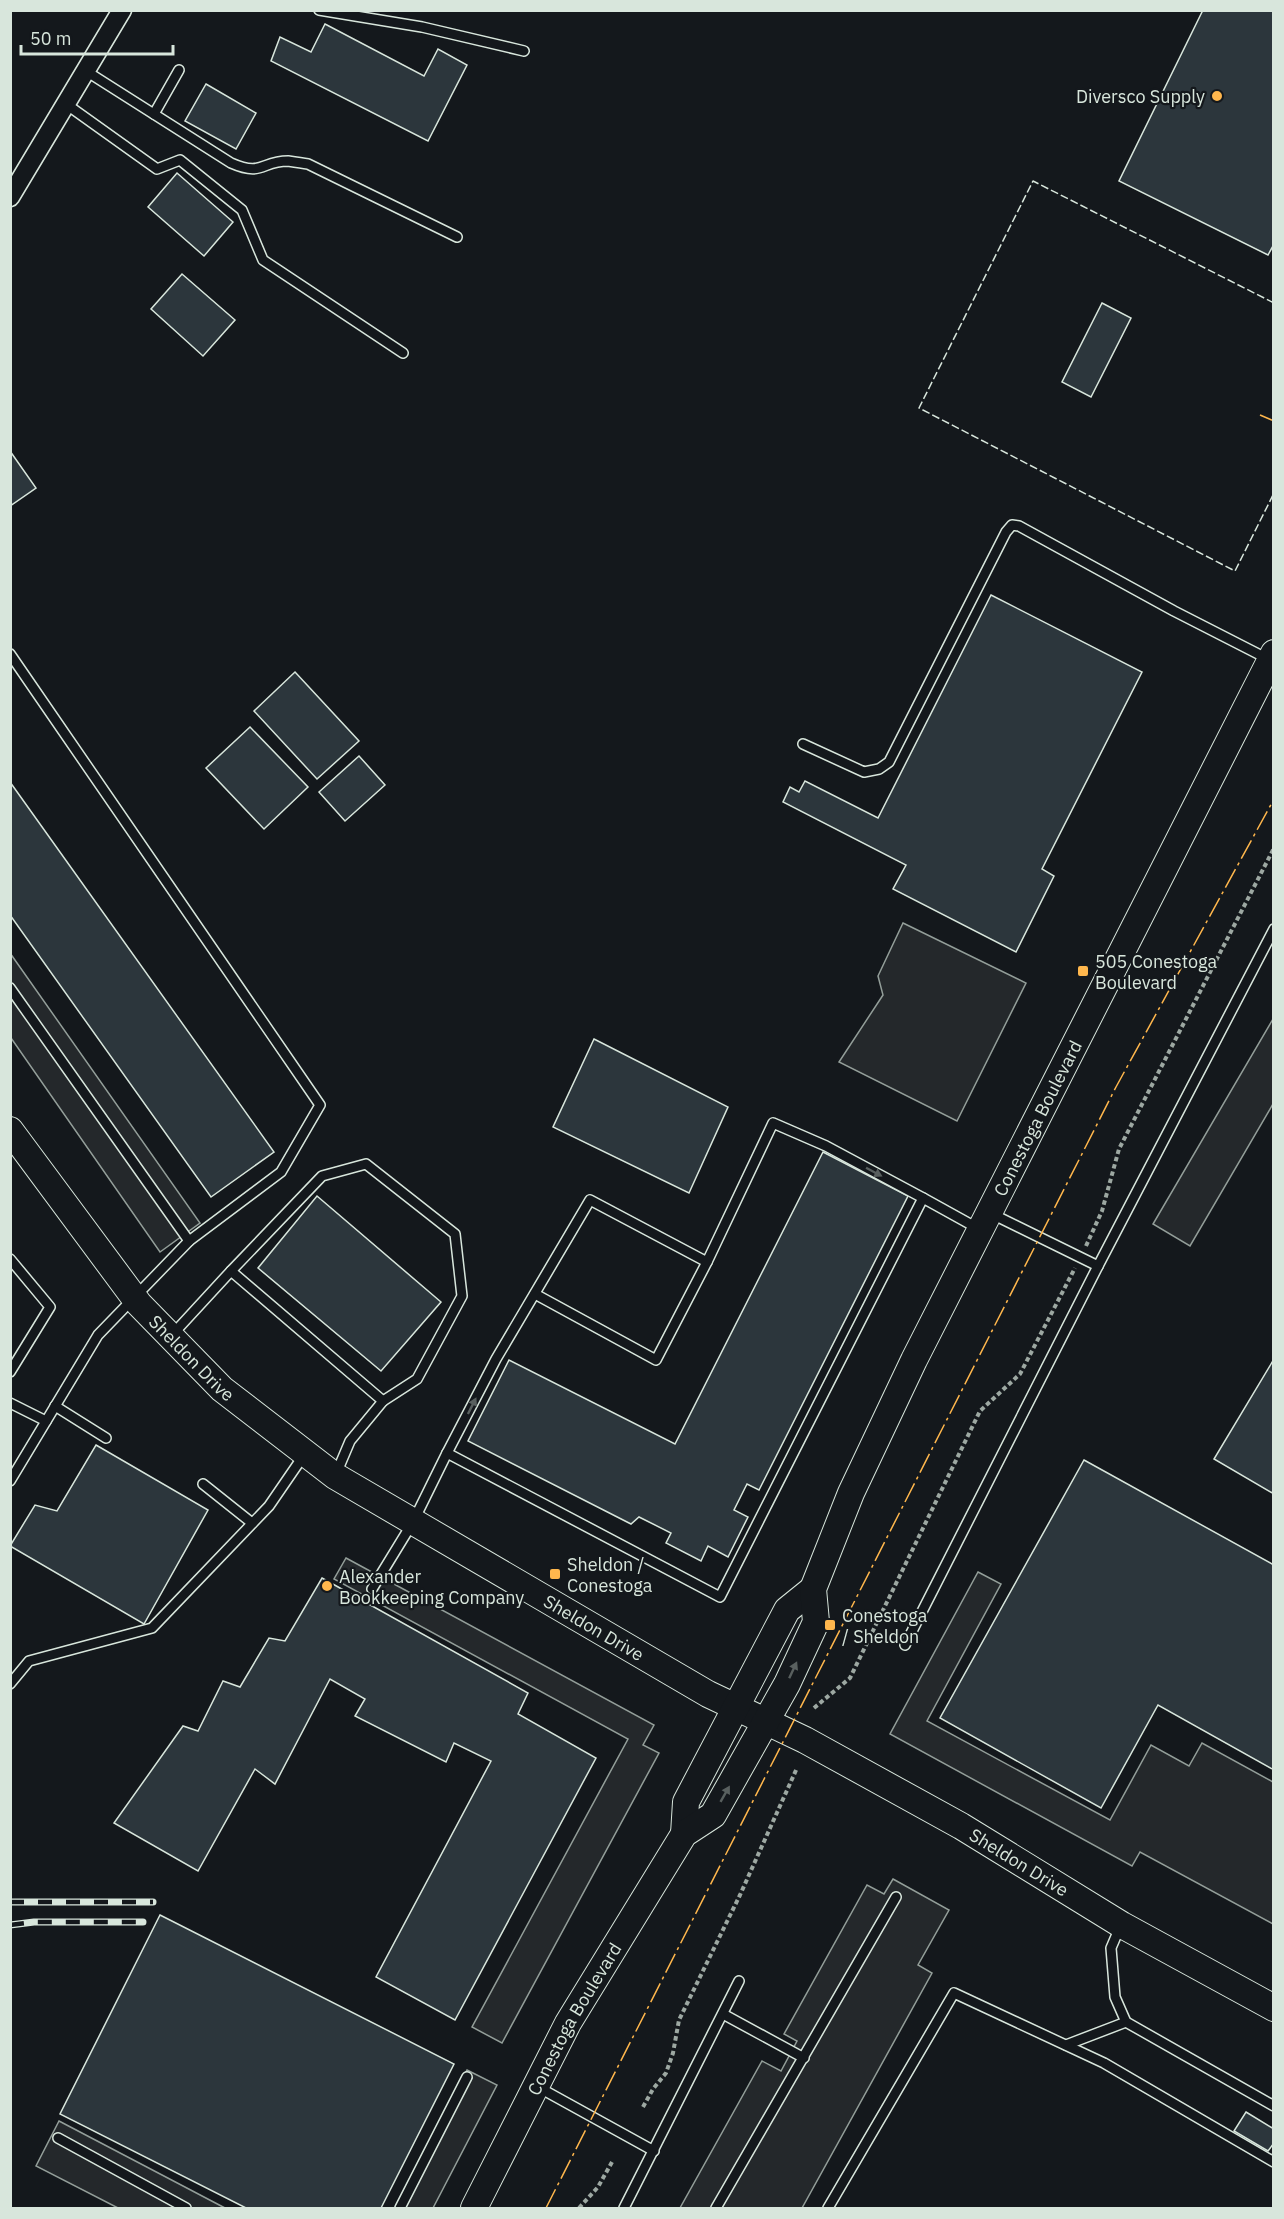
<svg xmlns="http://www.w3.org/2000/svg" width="1284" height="2219" font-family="'IBM Plex Sans',sans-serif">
  <rect width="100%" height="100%" fill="#14181c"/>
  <g fill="#24282b" stroke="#939e99" stroke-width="1.5">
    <polygon points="903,923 1026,983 957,1121 839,1062 883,995 878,976"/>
    <polygon points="10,953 200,1223 160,1252 11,1038"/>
    <polygon points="1273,1019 1273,1104 1190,1246 1153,1224"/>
    <polygon points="346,1558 654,1725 643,1745 659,1753 502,2043 472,2027 628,1739 334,1579"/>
    <polygon points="978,1572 1001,1584 927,1721 1110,1820 1151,1745 1189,1766 1202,1743 1273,1782 1273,1924 1140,1852 1132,1866 890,1734"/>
    <polygon points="893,1879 949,1910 918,1965 932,1973 802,2208 680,2208 762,2061 781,2071 797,2041 784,2034 867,1885 884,1894"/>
    <polygon points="467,2070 497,2085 433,2208 395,2208"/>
    <polygon points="59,2121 225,2208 118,2208 36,2166"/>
  </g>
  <g fill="#2c363c" stroke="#d8e6dc" stroke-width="1.5">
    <polygon points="1203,10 1274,10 1274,244 1268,255 1119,181"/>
    <polygon points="325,24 424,76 438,49 467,65 428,141 271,61 280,37 311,52"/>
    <polygon points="206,84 256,113 236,149 185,121"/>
    <polygon points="177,173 233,222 204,256 148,207"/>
    <polygon points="182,274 235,320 203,356 151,309"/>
    <polygon points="1102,303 1131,318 1091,397 1062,382"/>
    <polygon points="10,451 36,488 10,506"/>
    <polygon points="991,595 1142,672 1042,869 1054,876 1016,952 893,889 906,865 783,802 790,787 799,792 805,781 878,818"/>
    <polygon points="295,672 359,741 317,779 254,711"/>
    <polygon points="250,727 308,787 264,829 206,768"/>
    <polygon points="359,756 385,785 345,821 319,792"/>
    <polygon points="10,782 274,1152 211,1197 10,915"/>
    <polygon points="594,1039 728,1107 689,1193 553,1127"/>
    <polygon points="823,1152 908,1196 759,1490 747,1484 734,1510 748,1517 728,1557 708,1546 701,1561 666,1543 671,1533 639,1517 631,1524 468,1441 509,1360 675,1444"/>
    <polygon points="317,1196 441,1302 381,1371 258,1268"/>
    <polygon points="1274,1359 1274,1494 1214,1459"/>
    <polygon points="96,1445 208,1510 144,1624 10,1546 35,1505 57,1511"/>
    <polygon points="1084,1460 1274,1565 1274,1770 1158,1705 1101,1808 940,1718"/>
    <polygon points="322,1578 528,1693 518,1714 596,1758 455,2020 376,1977 491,1761 454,1743 446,1762 355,1716 365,1699 330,1679 275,1784 255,1769 198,1871 114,1823 183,1726 198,1731 223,1681 240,1687 269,1638 285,1641"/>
    <polygon points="160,1915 454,2064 381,2208 246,2208 60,2114"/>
    <polygon points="1246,2112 1274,2129 1274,2143 1268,2151 1234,2131"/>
  </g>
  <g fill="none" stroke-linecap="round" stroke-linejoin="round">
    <g stroke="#d8e6dc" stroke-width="12">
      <g id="lane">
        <polyline points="319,10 422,27 524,51"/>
        <path d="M86 71 231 163C263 177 261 161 288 161 295 162 302 163 308 164L457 237"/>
        <polyline points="66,104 157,169 180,160 242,210 263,260 403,353"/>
        <polyline points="154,114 179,70"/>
        <polyline points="10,654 320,1105 281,1172 189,1241"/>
        <polyline points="803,744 864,772 879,769 889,762 1006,532 1012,525 1019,526 1174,611 1268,659"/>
        <polyline points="10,988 189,1241 98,1335 10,1481"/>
        <polyline points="990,1213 1098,1266"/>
        <polyline points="10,1259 50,1307 10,1372"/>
        <polyline points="231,1271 322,1176 366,1164 455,1234 462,1296 417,1379 383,1401"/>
        <polyline points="535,1294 656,1360 707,1262"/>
        <polyline points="172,1335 231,1271 383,1401 350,1441 336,1474"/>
        <polyline points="10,1403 46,1421"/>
        <polyline points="55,1406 106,1438"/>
        <polyline points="447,1453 496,1359 590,1200 707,1262 773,1123 826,1146 923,1198"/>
        <polyline points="203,1484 252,1523"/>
        <polyline points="372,1589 413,1522 447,1453 720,1597 923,1198 979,1229"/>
        <polyline points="905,1645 1098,1266 1274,929"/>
        <polyline points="10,1684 29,1661 152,1628 269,1506 304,1455"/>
        <polyline points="1120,1927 1111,1948 1115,1997 1126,2022 1274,2106"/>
        <polyline points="723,2014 804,2058"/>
        <polyline points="1066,2045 1126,2022"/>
        <polyline points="538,2087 654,2151"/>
        <polyline points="58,2138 186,2208"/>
        <polyline points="400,2208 467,2077"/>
        <polyline points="624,2208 739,1981"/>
        <polyline points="716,2208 896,1897"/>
        <polyline points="828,2208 954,1993 1104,2063 1274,2162"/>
      </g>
    </g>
    <g stroke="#d8e6dc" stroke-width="21">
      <polyline id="street" points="10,197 122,10"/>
    </g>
    <g stroke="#d8e6dc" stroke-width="28">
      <g id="secondary">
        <path id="s1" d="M10 1130 139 1304 222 1389 335 1476 708 1694 805 1740 961 1826 1122 1925 1274 2008"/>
        <polyline points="684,1834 686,1802 787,1610 813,1589"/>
        <path id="s2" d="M474 2208 568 2023 684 1834 713 1815 787 1684 816 1622 813 1589 851 1493 914 1360 1274 653"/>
      </g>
    </g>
    <g stroke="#9da8a2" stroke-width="4" stroke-dasharray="4.5 3" stroke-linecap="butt">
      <polyline points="1086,1246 1102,1211 1119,1149 1274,848"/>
      <polyline points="814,1708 850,1678 980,1411 1020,1374 1075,1268"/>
      <polyline points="643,2107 653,2089 666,2073 673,2053 679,2020 740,1895 797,1768"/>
      <polyline points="579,2208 598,2187 612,2162"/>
    </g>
    <use href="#lane" stroke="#14181c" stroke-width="9"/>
    <use href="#street" stroke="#14181c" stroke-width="18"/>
    <use href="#secondary" stroke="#14181c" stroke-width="26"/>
    <g stroke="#d8e6dc" stroke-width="7">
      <g id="rail">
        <polyline points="10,1902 153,1902"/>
        <polyline points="10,1925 34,1922 143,1922"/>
      </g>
    </g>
    <use href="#rail" stroke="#14181c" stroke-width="4.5" stroke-dasharray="14" stroke-linecap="butt"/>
    <polyline stroke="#d8e6dc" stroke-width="1.5" stroke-dasharray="8 3" stroke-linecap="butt" points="1274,303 1033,181 919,408 1235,571 1274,493"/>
    <g stroke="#ffb74d" stroke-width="1.5" stroke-dasharray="21 4.5 3 4.5" stroke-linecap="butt">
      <polyline points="1260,415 1274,421"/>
      <polyline points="546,2208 1116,1087 1274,799"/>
    </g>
  </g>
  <defs><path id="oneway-solid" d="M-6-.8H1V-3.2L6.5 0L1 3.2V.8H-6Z" transform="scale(1.5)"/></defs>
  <g fill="#59605f">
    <use href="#oneway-solid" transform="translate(874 1172) rotate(28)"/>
    <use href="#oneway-solid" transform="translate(472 1406) rotate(-63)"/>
    <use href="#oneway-solid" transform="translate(793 1670) rotate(-65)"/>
    <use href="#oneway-solid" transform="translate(725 1794) rotate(-60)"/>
  </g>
  <g fill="#ffb74d" stroke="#14181c" stroke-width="2">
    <circle cx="1217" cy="96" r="6"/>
    <rect x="1077" y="965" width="12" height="12" rx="3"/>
    <rect x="549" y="1568" width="12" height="12" rx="3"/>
    <circle cx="327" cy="1586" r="6"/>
    <rect x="824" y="1619" width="12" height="12" rx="3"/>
  </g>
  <g text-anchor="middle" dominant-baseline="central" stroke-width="4.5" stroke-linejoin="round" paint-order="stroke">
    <g font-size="18" fill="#d8e6dc" stroke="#14181c" text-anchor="start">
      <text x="1205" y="96" text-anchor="end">Diversco Supply</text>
      <text x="1095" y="961">505 Conestoga<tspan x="1095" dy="21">Boulevard</tspan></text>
      <text x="567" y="1564">Sheldon /<tspan x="567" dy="21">Conestoga</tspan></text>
      <text x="339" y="1576">Alexander<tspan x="339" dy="21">Bookkeeping Company</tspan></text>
      <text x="842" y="1615">Conestoga<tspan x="842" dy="21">/ Sheldon</tspan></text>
    </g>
    <g font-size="18" fill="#d8e6dc" stroke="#14181c">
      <text stroke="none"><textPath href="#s2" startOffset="1238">Conestoga Boulevard</textPath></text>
      <text stroke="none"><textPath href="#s1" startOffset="292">Sheldon Drive</textPath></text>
      <text stroke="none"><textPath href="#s1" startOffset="778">Sheldon Drive</textPath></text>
      <text stroke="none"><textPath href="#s1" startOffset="1264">Sheldon Drive</textPath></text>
      <text stroke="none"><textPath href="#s2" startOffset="214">Conestoga Boulevard</textPath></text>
    </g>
  </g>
  <rect width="1284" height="2219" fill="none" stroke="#d8e6dc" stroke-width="24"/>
  <path d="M21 45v9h152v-9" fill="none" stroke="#d8e6dc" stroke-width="3"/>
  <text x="30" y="45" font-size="18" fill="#d8e6dc" stroke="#14181c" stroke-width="4.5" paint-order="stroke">50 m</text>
</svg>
